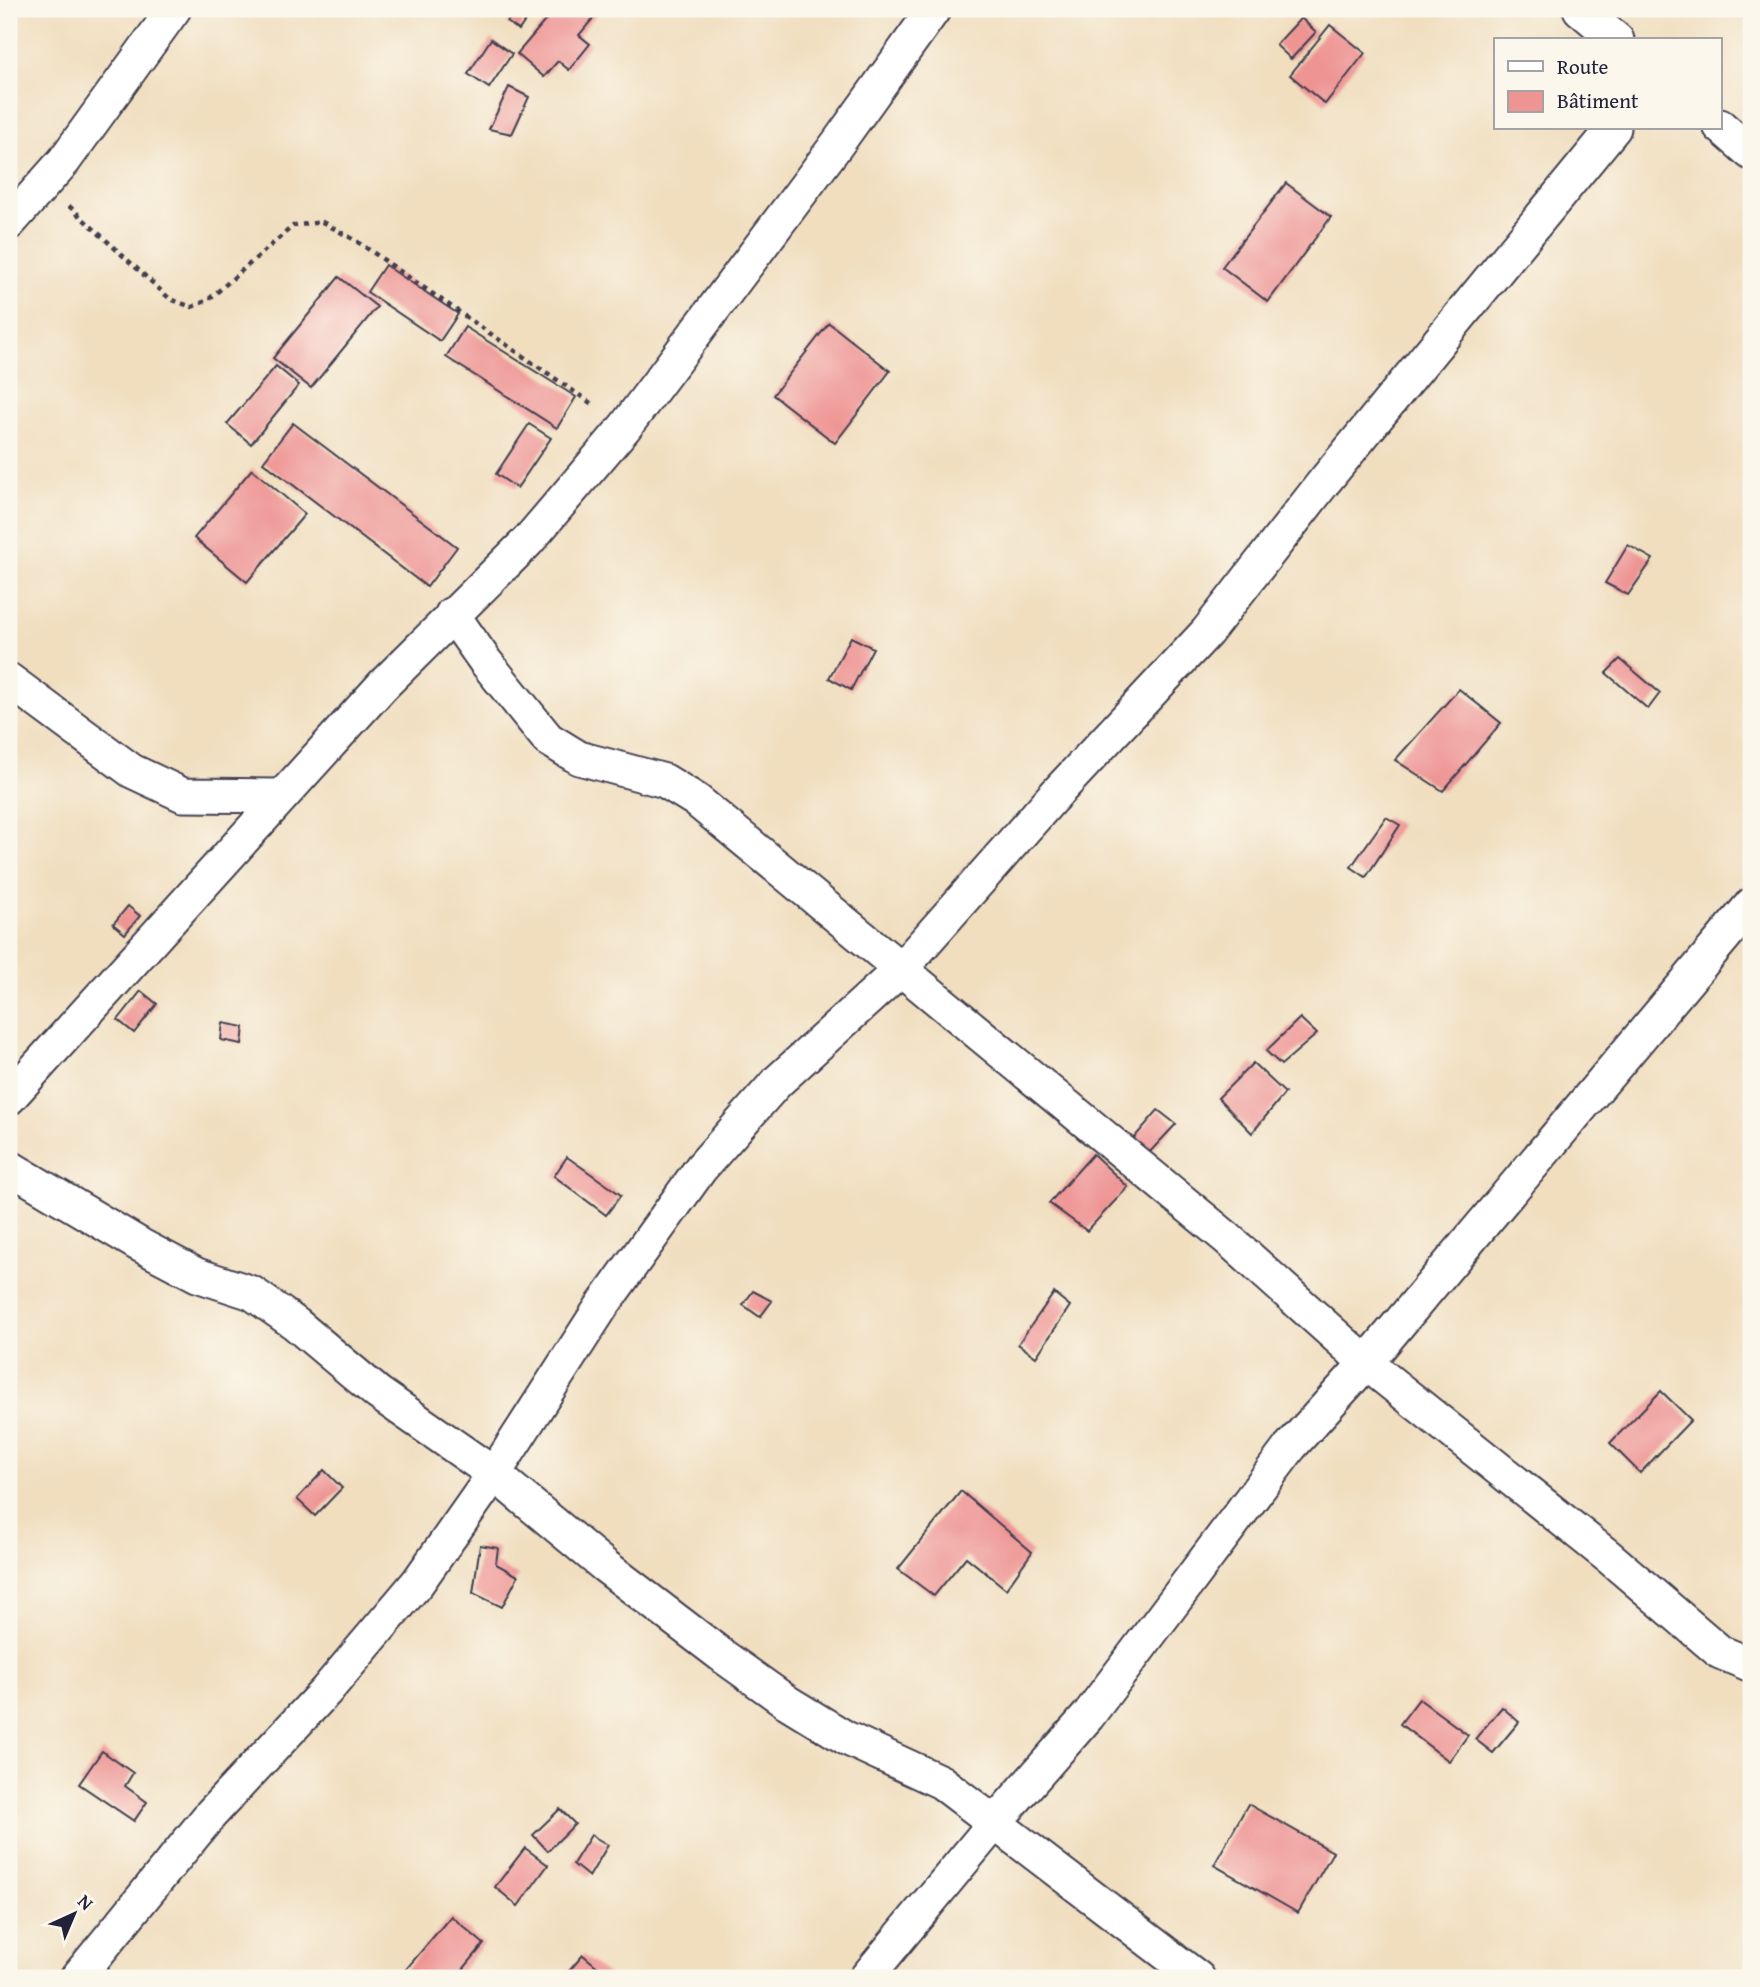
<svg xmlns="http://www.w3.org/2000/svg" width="1760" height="1987" font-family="'Gentium Book Plus',serif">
  <rect width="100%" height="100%" fill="#fbf7ec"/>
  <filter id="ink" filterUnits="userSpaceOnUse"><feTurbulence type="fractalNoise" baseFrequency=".0143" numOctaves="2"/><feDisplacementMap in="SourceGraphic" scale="14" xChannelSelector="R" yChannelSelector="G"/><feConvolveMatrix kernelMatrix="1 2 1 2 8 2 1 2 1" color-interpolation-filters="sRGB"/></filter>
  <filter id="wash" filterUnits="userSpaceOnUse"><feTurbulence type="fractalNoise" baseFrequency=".00686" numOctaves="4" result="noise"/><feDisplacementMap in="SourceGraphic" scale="28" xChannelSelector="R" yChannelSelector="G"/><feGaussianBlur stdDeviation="1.57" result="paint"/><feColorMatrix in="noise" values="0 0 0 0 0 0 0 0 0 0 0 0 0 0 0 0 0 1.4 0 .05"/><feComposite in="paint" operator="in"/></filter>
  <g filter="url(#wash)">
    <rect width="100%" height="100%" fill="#f0debf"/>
    <g id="blocks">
      <g fill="#ee9594">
        <polygon points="516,9 533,9 519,30 507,22"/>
        <polygon points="555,9 601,9 579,35 590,44 569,70 558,61 544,77 517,54"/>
        <polygon points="1301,18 1316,32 1291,59 1276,45"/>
        <polygon points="1330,25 1365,53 1325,104 1290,75"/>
        <polygon points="491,39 512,54 489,88 468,74"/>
        <polygon points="509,87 529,97 512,134 489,129"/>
        <polygon points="1286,183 1331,217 1268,302 1222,267"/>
        <polygon points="385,265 458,314 440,341 367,292"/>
        <polygon points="339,277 377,307 311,388 273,358"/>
        <polygon points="829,323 890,371 835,443 773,395"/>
        <polygon points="465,327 576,397 557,428 446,357"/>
        <polygon points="276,366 299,385 251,444 227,424"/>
        <polygon points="293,423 457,547 427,587 263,462"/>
        <polygon points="529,424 551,438 517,488 496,474"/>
        <polygon points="252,469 305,514 247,582 194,538"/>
        <polygon points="1628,545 1653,559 1628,595 1605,583"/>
        <polygon points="851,637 873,648 851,690 829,678"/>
        <polygon points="1620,659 1660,693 1648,709 1606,673"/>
        <polygon points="1459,689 1501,723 1443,791 1395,760"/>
        <polygon points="1386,817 1400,825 1366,877 1351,867"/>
        <polygon points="128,906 140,916 125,934 113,924"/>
        <polygon points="141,991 157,1004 134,1033 118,1020"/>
        <polygon points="1300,1018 1317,1034 1281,1065 1266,1051"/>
        <polygon points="223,1023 244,1027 242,1044 221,1040"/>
        <polygon points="1253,1063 1285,1093 1252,1133 1218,1098"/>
        <polygon points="1158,1110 1176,1124 1147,1155 1133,1139"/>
        <polygon points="1093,1154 1128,1187 1087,1231 1049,1203"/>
        <polygon points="567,1157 621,1195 606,1215 554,1176"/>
        <polygon points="753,1291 772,1301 760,1317 743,1305"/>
        <polygon points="1054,1293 1070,1306 1036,1357 1018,1344"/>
        <polygon points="1661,1391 1691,1420 1640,1473 1610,1443"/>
        <polygon points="324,1470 342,1488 315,1516 297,1499"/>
        <polygon points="961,1491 1032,1552 1006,1589 966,1557 934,1596 898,1569"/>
        <polygon points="480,1545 498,1548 496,1564 518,1576 502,1607 473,1593"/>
        <polygon points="1419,1699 1468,1735 1449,1761 1400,1724"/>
        <polygon points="1502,1707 1519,1722 1493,1753 1475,1739"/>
        <polygon points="102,1751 133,1773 125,1786 147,1802 134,1821 79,1784"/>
        <polygon points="1248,1804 1333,1852 1298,1913 1214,1865"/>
        <polygon points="560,1809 575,1824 548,1851 533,1835"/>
        <polygon points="591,1835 608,1845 589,1877 573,1864"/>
        <polygon points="525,1848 548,1865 518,1906 495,1887"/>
        <polygon points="451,1916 484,1944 456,1978 407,1978 402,1974"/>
        <polygon points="583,1955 611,1978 563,1978"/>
      </g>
    </g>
  </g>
  <g filter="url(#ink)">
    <use href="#blocks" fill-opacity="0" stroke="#413e4f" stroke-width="2"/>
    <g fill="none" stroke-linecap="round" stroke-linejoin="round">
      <g stroke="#413e4f" stroke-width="37">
        <g id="minor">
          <polyline points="1580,9 1617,40"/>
          <polyline points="1720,126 1751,153"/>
          <polyline points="9,223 64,161 174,9"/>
          <polyline points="452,614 485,661 548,739 579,758 665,781 696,800 1228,1239 1366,1363 1609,1557 1720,1652 1751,1665"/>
          <polyline points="9,680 132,771 183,795 282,796"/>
          <polyline points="9,1098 383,685 528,541 625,427 835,147 934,9"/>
          <polyline points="9,1167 140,1245 197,1275 252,1293 296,1324 378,1393 494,1474 605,1566 724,1657 787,1702 846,1738 941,1782 1198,1978"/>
          <polyline points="77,1978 211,1814 326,1691 418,1582 494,1474 602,1306 701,1168 777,1082 902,968 1052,798 1207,632 1323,483 1614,128"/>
          <polyline points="866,1978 996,1821 1088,1716 1290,1447 1366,1363 1751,905"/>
        </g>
      </g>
      <polyline stroke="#413e4f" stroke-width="4.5" stroke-dasharray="5 5" stroke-linecap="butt" points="69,206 170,299 192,307 208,300 293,226 322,222 355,240 595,406"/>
      <use href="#minor" stroke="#fff" stroke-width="33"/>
    </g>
  </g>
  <rect width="1760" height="1987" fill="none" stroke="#fbf7ec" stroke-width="35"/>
  <rect x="1494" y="38" width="228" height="91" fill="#fbf7ec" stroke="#a4a2a5" stroke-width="2"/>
  <rect x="1508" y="61" width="35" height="10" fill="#ffffff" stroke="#a4a2a5" stroke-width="2"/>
  <text x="1557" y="74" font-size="21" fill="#22223b">Route</text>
  <rect x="1508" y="91" width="35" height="21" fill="#ee9594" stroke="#a4a2a5" stroke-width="2"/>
  <text x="1557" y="108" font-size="21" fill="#22223b">Bâtiment</text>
  <g transform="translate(74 1914) rotate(44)" stroke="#fbf7ec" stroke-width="5" paint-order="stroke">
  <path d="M0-5L12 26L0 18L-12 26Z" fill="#22223b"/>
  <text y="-10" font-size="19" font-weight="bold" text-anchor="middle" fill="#22223b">N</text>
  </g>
</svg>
